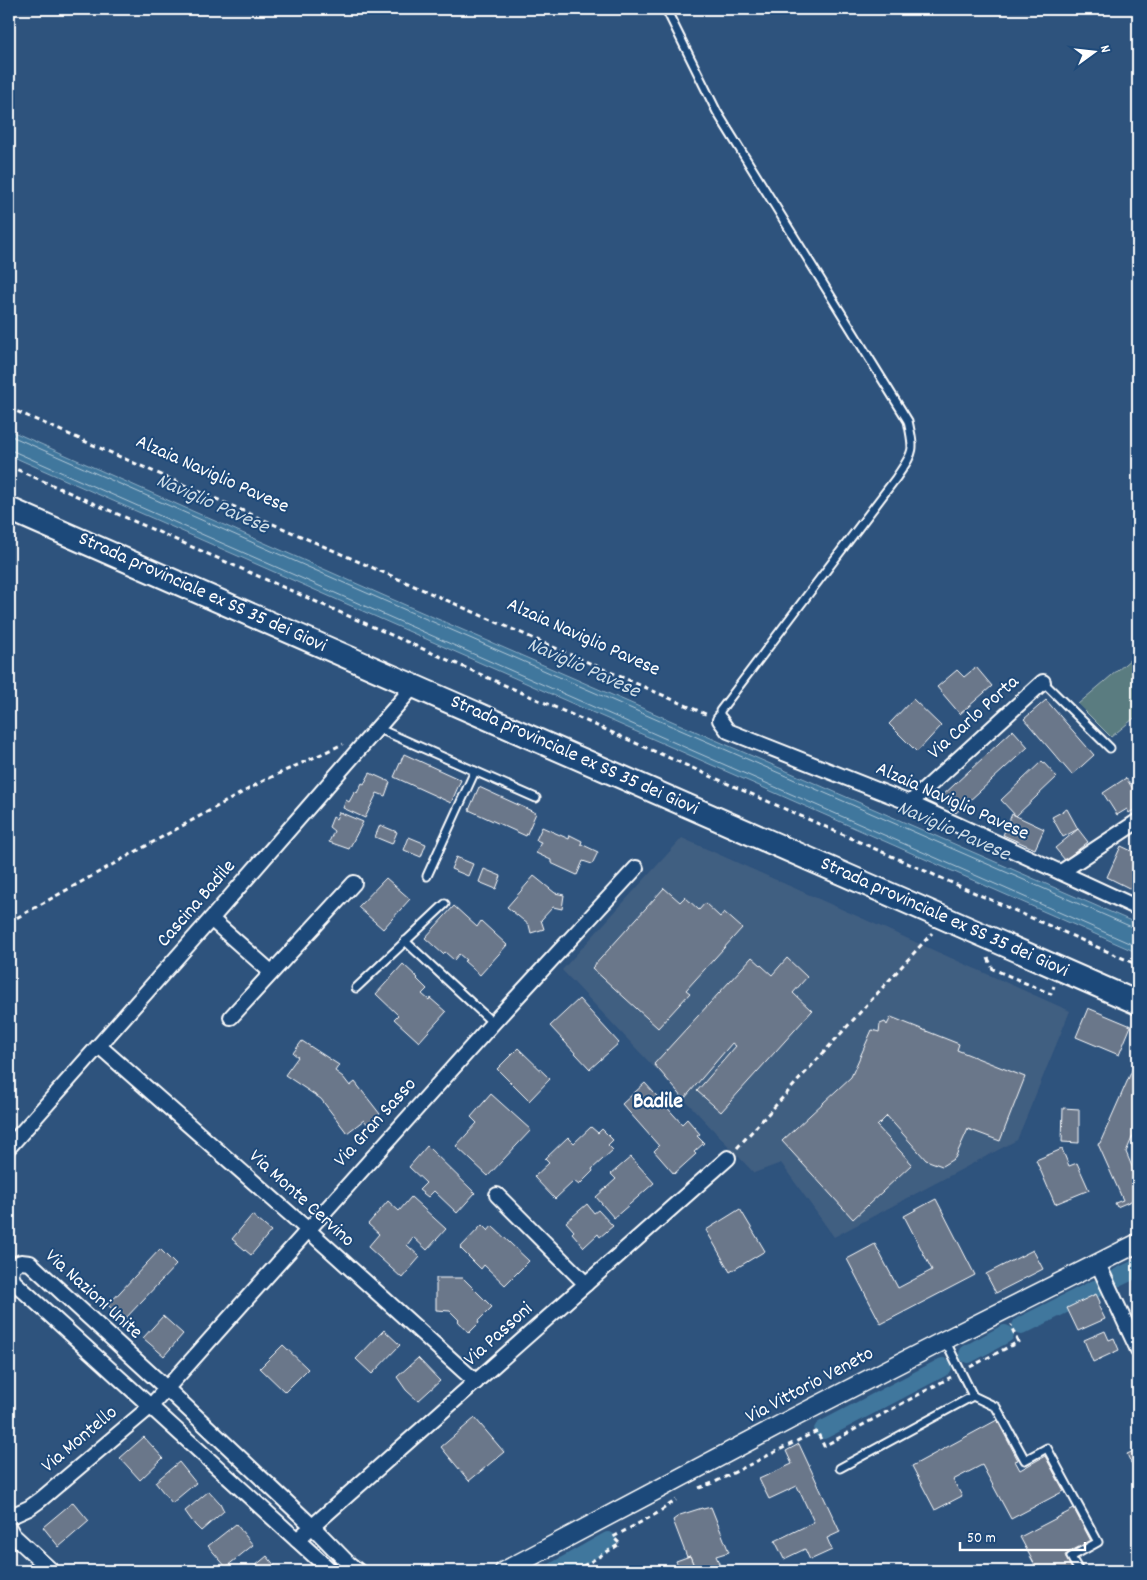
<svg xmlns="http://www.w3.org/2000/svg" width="1147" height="1580" font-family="Dekko,sans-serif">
  <rect width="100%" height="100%" fill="#2e537d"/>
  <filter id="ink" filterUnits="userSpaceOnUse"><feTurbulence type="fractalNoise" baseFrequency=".02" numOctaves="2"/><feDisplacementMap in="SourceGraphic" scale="10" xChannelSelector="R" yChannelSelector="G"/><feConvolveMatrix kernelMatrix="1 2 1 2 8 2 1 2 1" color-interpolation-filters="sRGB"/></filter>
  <g filter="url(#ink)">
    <polygon fill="#405e81" points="682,838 1070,1011 1017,1140 834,1237 781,1163 754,1173 562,970"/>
    <polygon fill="#5a7b80" stroke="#acbdc0" points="1138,653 1138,715 1111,737 1078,704"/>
    <polygon fill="#40779d" stroke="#8cadc4" points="9,430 387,597 1138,924 1138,953 9,455"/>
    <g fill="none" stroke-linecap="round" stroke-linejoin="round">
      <g stroke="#b3c9d8" stroke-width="1">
        <polyline points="9,435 385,601 1134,928 1138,929"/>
        <polyline points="9,451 13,451 1138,947"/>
      </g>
      <g stroke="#40779d" stroke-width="18">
        <polyline points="1119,1277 1138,1268"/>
        <polyline points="1021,1326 1095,1289"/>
        <polyline points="968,1354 1005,1334"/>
        <polyline points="823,1430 943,1367"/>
        <polyline points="555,1571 608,1541"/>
      </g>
    </g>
    <g fill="#6b778a" stroke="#fff">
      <polygon points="976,667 992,686 960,714 937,687 957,670 964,677"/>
      <polygon points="913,699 941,726 917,752 889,724"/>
      <polygon points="1046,700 1094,755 1072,775 1024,719"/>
      <polygon points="1013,730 1028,747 956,813 941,797"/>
      <polygon points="404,754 461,780 451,803 394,777"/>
      <polygon points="1042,761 1057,777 1016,816 1001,800"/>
      <polygon points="370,773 390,782 385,796 377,793 365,818 343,808 346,800 349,802 355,791 357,793 362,783 364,784"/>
      <polygon points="1126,778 1138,797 1138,807 1129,813 1127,809 1117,815 1103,793"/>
      <polygon points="479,787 536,813 526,836 469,810"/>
      <polygon points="1067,809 1078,829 1063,837 1052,817"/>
      <polygon points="339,812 363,822 349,849 329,842 334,831 329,827 333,817 336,819"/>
      <polygon points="1012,814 1044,829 1035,849 1003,835"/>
      <polygon points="380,825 397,832 392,844 375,837"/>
      <polygon points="542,827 569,839 570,835 582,841 581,844 598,852 592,864 583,861 577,875 551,863 551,860 536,853 541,842 536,840"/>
      <polygon points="1078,829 1088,842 1065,860 1055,848"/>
      <polygon points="409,837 426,844 421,857 404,850"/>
      <polygon points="1121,846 1138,854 1138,875 1131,889 1107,877"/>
      <polygon points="456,857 473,864 468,876 451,869"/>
      <polygon points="484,869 501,876 496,889 479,882"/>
      <polygon points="534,876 555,893 564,895 562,909 553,907 541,920 544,929 531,933 529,925 507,907"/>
      <polygon points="386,878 410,899 383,929 358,907"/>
      <polygon points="664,888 680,902 685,897 699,910 705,903 720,917 724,912 742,928 686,990 690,993 658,1028 592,968"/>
      <polygon points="454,906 477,927 481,921 507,945 480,975 464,961 466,960 459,954 454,960 445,952 443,954 425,938"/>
      <polygon points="752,957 772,975 787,958 807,977 793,993 812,1011 721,1112 697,1091 736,1046 732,1043 684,1099 654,1064"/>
      <polygon points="403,964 418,978 417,979 427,989 422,994 429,1000 430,998 446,1012 419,1042 394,1019 398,1015 376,994"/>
      <polygon points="579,999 619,1043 590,1069 550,1026"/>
      <polygon points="1088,1008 1131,1026 1119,1055 1076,1037"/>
      <polygon points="891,1017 959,1044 957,1050 1025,1077 1000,1141 968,1129 955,1158 942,1166 926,1160 887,1116 877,1126 912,1164 853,1219 782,1141 851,1077 872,1030 879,1032 880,1024 885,1022 887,1025"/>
      <polygon points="302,1041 339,1065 335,1071 343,1077 350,1086 355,1082 380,1114 369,1126 364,1120 347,1133 321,1099 285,1075 298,1057 293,1053"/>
      <polygon points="518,1048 550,1079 529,1101 497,1069"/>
      <polygon points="1137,1059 1138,1124 1126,1152 1138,1181 1138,1198 1117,1207 1115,1203 1123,1200 1098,1144 1100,1143"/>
      <polygon points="645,1083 682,1124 687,1119 700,1134 697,1136 704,1143 694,1152 696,1154 674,1174 654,1151 659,1146 622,1104"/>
      <polygon points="491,1094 531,1130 488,1176 456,1146 477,1123 471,1117"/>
      <polygon points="1063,1108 1079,1109 1079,1143 1062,1142"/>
      <polygon points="591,1127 598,1133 602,1129 613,1140 608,1145 613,1150 592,1169 593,1171 579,1185 574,1181 555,1199 534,1177 549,1163 545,1159 568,1137 574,1143"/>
      <polygon points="427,1146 475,1193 457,1213 434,1191 428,1197 419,1190 426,1183 409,1167"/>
      <polygon points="1062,1149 1069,1166 1077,1163 1089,1190 1055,1204 1036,1160"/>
      <polygon points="631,1157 654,1183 614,1218 596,1197 616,1179 611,1174"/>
      <polygon points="411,1197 446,1229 427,1250 413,1237 407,1245 420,1257 402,1278 368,1247 379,1234 368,1224 388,1201 399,1211"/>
      <polygon points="936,1199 975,1275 881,1324 847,1259 875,1244 898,1288 932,1270 904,1216"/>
      <polygon points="587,1204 594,1213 598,1210 613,1226 600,1237 598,1234 584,1247 572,1233 574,1231 566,1222"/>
      <polygon points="740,1209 765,1251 730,1272 706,1230"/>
      <polygon points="252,1215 271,1231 251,1255 232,1239"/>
      <polygon points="482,1225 488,1231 492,1226 529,1261 505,1285 484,1265 481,1269 460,1248"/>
      <polygon points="160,1249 176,1265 124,1320 108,1305"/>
      <polygon points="1033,1250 1043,1269 996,1293 986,1274"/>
      <polygon points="436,1278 463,1278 492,1307 478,1321 479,1323 469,1333 458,1321 459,1320 450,1311 436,1310"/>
      <polygon points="1096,1294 1100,1302 1099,1307 1105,1319 1078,1331 1067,1308"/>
      <polygon points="163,1316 183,1334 164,1356 143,1338"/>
      <polygon points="384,1330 400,1345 372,1374 356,1359"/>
      <polygon points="1105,1331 1109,1340 1114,1338 1119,1350 1093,1362 1084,1340"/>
      <polygon points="283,1345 308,1369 285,1392 260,1368"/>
      <polygon points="418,1358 440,1381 418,1401 406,1390 397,1377"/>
      <polygon points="475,1418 504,1452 469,1481 441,1447"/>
      <polygon points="997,1420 1018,1460 1015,1461 1020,1470 1045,1456 1064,1491 1011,1519 982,1465 953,1480 962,1496 935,1510 912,1466"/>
      <polygon points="144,1437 163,1458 140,1480 120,1458"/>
      <polygon points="799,1444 840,1532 827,1538 832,1550 810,1560 805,1549 784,1559 775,1541 814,1522 797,1486 769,1499 759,1479 792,1464 786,1451"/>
      <polygon points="1138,1449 1138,1478 1127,1454"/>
      <polygon points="179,1462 196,1483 172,1503 155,1482"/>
      <polygon points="209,1491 220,1503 224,1511 201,1531 195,1525 185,1511"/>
      <polygon points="73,1502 89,1521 59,1547 43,1527"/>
      <polygon points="711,1507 729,1552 716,1556 719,1563 719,1571 708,1571 705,1568 696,1571 690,1556 687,1557 673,1520 680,1515 702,1508 703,1509"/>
      <polygon points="1074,1509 1091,1541 1065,1555 1073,1571 1038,1571 1020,1537"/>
      <polygon points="236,1524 253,1545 226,1567 208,1546"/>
      <polygon points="267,1556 279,1571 249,1571"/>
      <polygon points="690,1556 696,1571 680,1571 676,1561"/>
    </g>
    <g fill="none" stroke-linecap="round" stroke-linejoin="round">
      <g stroke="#fff" stroke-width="11">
        <g id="service">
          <path d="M666 9 717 112 908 421C915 453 914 451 896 478L720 711V720"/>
          <polyline points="1043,682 1110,748"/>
          <polyline points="377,728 536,798"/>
          <polyline points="427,876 475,771"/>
          <polyline points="405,941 493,1023"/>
          <polyline points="356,988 445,904"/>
          <polyline points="945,1340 973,1396 996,1407 1025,1460 1047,1448 1098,1542 1071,1557 1079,1571"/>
          <polyline points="840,1468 973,1396"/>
        </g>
      </g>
      <g stroke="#fff" stroke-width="18">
        <g id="minor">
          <polyline points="720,720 728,731 910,803 1138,908"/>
          <polyline points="910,803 1043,682"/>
          <polyline points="1061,872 1138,821"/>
          <polyline points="211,919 271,972"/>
          <polyline points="231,1017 354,883"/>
          <polyline points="99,1046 307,1229 476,1382"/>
          <polyline points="9,1147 211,919 414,686"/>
          <polyline points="497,1195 586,1284"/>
          <polyline points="1098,1264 1138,1350"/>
          <polyline points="9,1517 29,1508 40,1500 150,1407 493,1023 636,868"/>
          <polyline points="9,1528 13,1535 52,1571"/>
          <polyline points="297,1540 728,1158"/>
          <polyline points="331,1571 14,1282 11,1275 13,1265 21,1262 30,1263 166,1388 312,1526 348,1563 358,1571"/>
        </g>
      </g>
      <g stroke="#fff" stroke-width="21">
        <polyline id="tertiary" points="504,1571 791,1419 945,1340 1138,1243"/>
      </g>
      <g stroke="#fff" stroke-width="26">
        <polyline id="primary" points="9,509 1138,1003"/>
      </g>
      <g stroke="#fff" stroke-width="3" stroke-dasharray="5 4" stroke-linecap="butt">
        <polyline points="9,408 708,715"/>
        <polyline points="9,466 1138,965"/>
        <polyline points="9,922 263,781 343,744"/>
        <polyline points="988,958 993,969 1051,994 1054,986"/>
        <polyline points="737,1148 932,933"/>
        <polyline points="970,1367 1018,1342 1011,1326 1012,1325"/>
        <polyline points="699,1488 715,1482 817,1431 824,1446 951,1377"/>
        <polyline points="575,1571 620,1544 613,1537 656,1514 676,1500"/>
      </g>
      <use href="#service" stroke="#1f4a7a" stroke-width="7"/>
      <use href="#minor" stroke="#1f4a7a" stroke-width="14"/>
      <use href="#tertiary" stroke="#1f4a7a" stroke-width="18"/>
      <use href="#primary" stroke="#1f4a7a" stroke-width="22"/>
    </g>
  </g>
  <g text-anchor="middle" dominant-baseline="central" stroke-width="4" stroke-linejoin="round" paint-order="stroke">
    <g font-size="20" fill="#fff" stroke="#1f4a7a">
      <text transform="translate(212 475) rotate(24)">Alzaia Naviglio Pavese</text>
      <text transform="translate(202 593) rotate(24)">Strada provinciale ex SS 35 dei Giovi</text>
      <text transform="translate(583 638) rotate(24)">Alzaia Naviglio Pavese</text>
      <text transform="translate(974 718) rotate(-42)">Via Carlo Porta</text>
      <text transform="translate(574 756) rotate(24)">Strada provinciale ex SS 35 dei Giovi</text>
      <text transform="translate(952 802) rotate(24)">Alzaia Naviglio Pavese</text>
      <text transform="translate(197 904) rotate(-49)">Cascina Badile</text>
      <text transform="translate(944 918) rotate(24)">Strada provinciale ex SS 35 dei Giovi</text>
      <text transform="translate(376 1123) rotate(-48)">Via Gran Sasso</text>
      <text transform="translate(301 1199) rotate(42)">Via Monte Cervino</text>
      <text transform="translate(93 1295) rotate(42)">Via Nazioni Unite</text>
      <text transform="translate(499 1335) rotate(-42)">Via Passoni</text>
      <text transform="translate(810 1386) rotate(-28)">Via Vittorio Veneto</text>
      <text transform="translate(80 1440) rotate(-40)">Via Montello</text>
    </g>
    <g font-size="21" font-style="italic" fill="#cfdde6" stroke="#1f4a7a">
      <text transform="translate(212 505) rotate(24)">Naviglio Pavese</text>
      <text transform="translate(583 669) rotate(24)">Naviglio Pavese</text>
      <text transform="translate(953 832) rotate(24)">Naviglio Pavese</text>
    </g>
    <g font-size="22" font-weight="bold" fill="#fff" stroke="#1f4a7a">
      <text x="658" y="1102">Badile</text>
    </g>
  </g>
  <rect width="1147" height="1580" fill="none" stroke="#1f4a7a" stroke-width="30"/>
  <rect x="15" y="15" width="1117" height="1550" fill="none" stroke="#fff" stroke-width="2" filter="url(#ink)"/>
  <g transform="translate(1094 52) rotate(75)" stroke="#1f4a7a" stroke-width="4" paint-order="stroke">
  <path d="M0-4L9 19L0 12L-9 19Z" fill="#ffffff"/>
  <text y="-8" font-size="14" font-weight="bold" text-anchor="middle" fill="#ffffff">N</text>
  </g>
  <path d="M960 1542v8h125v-8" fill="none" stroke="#ffffff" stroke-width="2.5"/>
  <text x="967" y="1542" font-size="15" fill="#ffffff" stroke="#1f4a7a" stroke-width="4" paint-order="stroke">50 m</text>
</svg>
